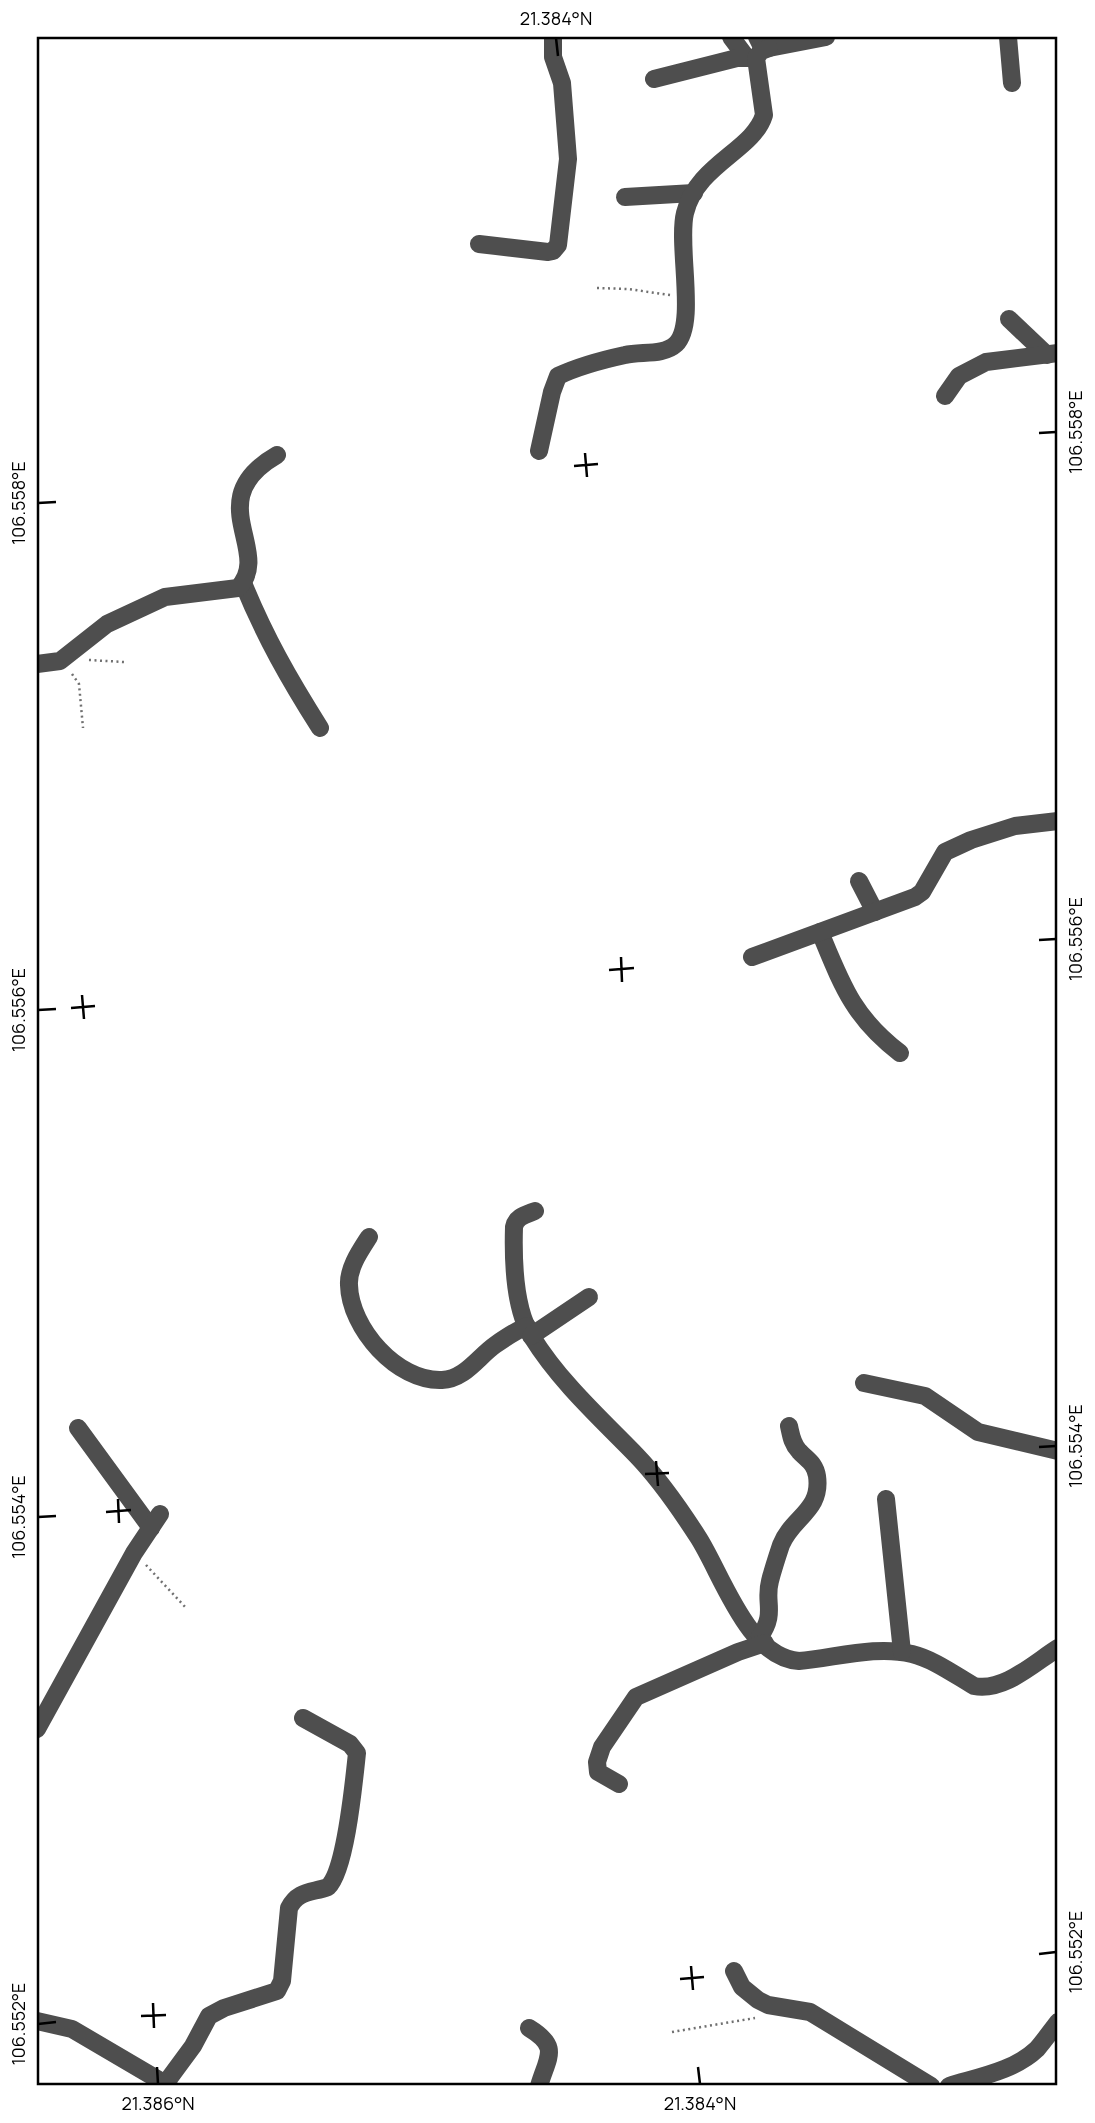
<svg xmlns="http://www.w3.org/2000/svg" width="1095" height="2123" font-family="Manrope,sans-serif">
  <rect width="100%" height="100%" fill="#fff"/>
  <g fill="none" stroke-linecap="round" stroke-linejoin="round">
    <g stroke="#707070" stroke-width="2.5" stroke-dasharray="2 3.5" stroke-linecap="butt">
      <polyline points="597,288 628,289 670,295"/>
      <polyline points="89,660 124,662"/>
      <polyline points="72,674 79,684 83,728"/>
      <polyline points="146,1565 187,1609"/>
      <polyline points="672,2032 755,2018"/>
    </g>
    <g stroke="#4e4e4e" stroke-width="18">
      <polyline points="731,37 746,57"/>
      <polyline points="757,37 761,45 769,48 826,37"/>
      <polyline points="1008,37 1012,83"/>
      <polyline points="654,79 737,58 756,58"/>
      <polyline points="625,197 694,193"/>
      <polyline points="479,244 548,252 553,251 558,245 568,159 562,83 553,57 553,37"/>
      <polyline points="1009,319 1047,355"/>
      <polyline points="945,396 959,376 986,362 1058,353"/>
      <path d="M539 451 552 392 558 376C579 366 602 360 625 355 641 351 663 356 676 344 697 324 677 245 685 213 697 164 753 151 764 115L756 58 761 51 769 48"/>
      <path d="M243 583C265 637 289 679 320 728"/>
      <path d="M37 664 60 661 107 624 165 597 238 588C274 551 199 500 277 455"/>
      <polyline points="859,881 875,912"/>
      <path d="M820 932C842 985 853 1017 900 1053"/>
      <polyline points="752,957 915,897 922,892 945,852 971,840 1015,826 1058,821"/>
      <path d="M535 1211C525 1215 516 1217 514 1227 513 1260 514 1309 532 1337 560 1382 600 1418 637 1456 661 1481 680 1509 698 1537 722 1574 747 1657 799 1661 835 1658 876 1645 912 1654 933 1659 955 1675 974 1686 1004 1692 1034 1663 1058 1648"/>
      <path d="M369 1237C360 1251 348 1268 349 1285 350 1328 397 1382 442 1380 465 1379 478 1357 495 1345 505 1338 515 1331 527 1326"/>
      <polyline points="531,1336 589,1297"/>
      <polyline points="864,1383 925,1396 978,1432 1058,1451"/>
      <polyline points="78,1428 151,1528"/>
      <polyline points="886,1499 902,1652"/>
      <path d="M759 1638C777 1613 764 1603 770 1581 773 1569 777 1557 781 1545 792 1517 822 1511 817 1476 815 1463 807 1460 799 1451 792 1444 791 1435 789 1426"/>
      <polyline points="37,1729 134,1553 160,1514"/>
      <polyline points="619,1784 598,1772 597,1762 602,1747 636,1697 738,1652 765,1643"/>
      <polyline points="734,1971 742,1987 758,2000 768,2005 810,2012 931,2086"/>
      <polyline points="37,2021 72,2029 169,2086"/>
      <path d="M529 2028C560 2047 548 2056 539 2086"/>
      <path d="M165 2084 193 2046 209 2016 224 2008 277 1991 282 1981 289 1908C298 1890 312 1893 328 1887 346 1870 354 1780 357 1753L350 1744 303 1718"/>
      <path d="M949 2086C978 2077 1014 2071 1037 2049 1044 2041 1051 2031 1058 2022"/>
    </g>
  </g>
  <path fill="none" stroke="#000" stroke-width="2.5" d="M556 38 558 56M1039 433 1056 432M585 453 587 477M574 466 598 464M38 503 56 502M1039 940 1056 939M621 957 622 982M609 970 634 968M82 995 84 1019M71 1008 95 1006M38 1010 56 1009M1039 1447 1056 1446M656 1461 658 1486M645 1474 669 1473M118 1499 119 1523M106 1512 131 1510M38 1517 56 1516M1039 1954 1056 1952M691 1966 693 1990M680 1979 704 1977M153 2003 154 2028M141 2016 166 2015M38 2024 56 2022M157 2067 158 2084M698 2067 700 2084"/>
  <rect width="1095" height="2123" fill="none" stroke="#ffffff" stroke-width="77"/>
  <rect x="38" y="38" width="1018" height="2046" fill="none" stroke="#000" stroke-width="2.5"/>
  <g font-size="18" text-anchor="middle" fill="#000">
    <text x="556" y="25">21.384°N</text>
    <text transform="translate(1076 432) rotate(-90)" y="6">106.558°E</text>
    <text transform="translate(19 503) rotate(-90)" y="6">106.558°E</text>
    <text transform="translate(1076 939) rotate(-90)" y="6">106.556°E</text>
    <text transform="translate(19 1010) rotate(-90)" y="6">106.556°E</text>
    <text transform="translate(1076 1446) rotate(-90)" y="6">106.554°E</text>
    <text transform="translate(19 1517) rotate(-90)" y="6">106.554°E</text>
    <text transform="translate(1076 1952) rotate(-90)" y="6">106.552°E</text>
    <text transform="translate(19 2024) rotate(-90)" y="6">106.552°E</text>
    <text x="158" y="2110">21.386°N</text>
    <text x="700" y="2110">21.384°N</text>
  </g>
</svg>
